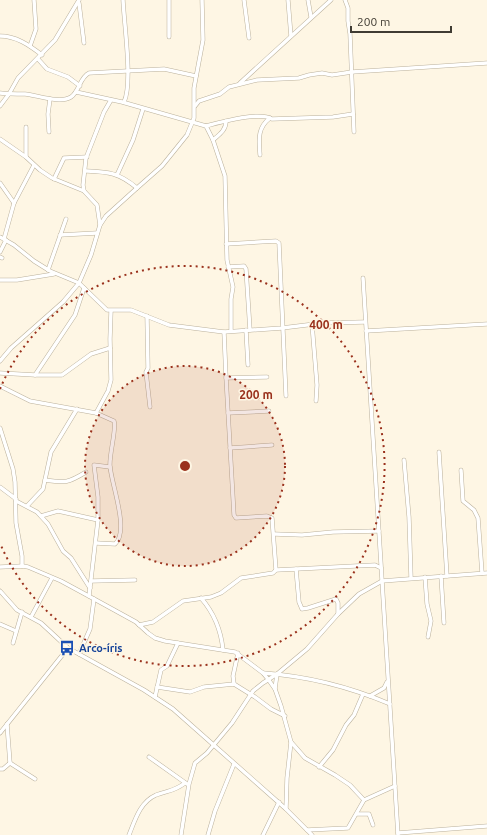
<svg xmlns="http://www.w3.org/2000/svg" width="487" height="835" font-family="Ubuntu,sans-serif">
  <rect width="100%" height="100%" fill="#fef6e4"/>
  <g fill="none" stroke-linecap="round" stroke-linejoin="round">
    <g stroke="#bbb19c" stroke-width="4.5">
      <g id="minor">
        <path d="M123 0C124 23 133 84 124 102"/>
        <polyline points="169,0 169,37"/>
        <polyline points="244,0 249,38"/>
        <polyline points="288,0 291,36"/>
        <polyline points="308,0 311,17"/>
        <polyline points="345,0 348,8 348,21 350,34 354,132"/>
        <polyline points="79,3 84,43"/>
        <path d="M0 36C16 36 29 45 42 55"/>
        <polyline points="30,46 36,29 34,0"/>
        <polyline points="38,59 47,69 68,77 80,86"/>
        <polyline points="240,83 331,0"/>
        <polyline points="76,92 122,102 206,126 213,140 225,176 227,260 233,287 231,299 231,331"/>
        <path d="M0 93C8 94 17 94 25 94 37 95 60 104 71 97 79 92 80 77 89 73L164 69 196 76"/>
        <polyline points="0,106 9,94 18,78 55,40 79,0"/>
        <polyline points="195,106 199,101 220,94 229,87 257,80 299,78 309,75 322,73 332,75 352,72 487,63"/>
        <path d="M206 126C221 122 259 111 272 119L333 117 353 114"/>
        <polyline points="49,132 48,114 50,99"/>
        <polyline points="0,139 26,157 40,170 52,178 84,191 97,205 100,225"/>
        <path d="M213 140C220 134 226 130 226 121"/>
        <path d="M260 155C259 140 257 128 270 118"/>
        <polyline points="26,157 26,127"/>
        <path d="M85 171C108 172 118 172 137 188"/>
        <polyline points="117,175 133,140 143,109"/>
        <polyline points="54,179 64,158 87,157"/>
        <polyline points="0,183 14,203"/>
        <polyline points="84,191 83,185 86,158 104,112 111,100"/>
        <polyline points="60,235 97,233"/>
        <polyline points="0,237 14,245 34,261 50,271 79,283 107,310 131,310 169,325 224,332 282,328 323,323 365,322"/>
        <polyline points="4,239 14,203 34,165"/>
        <polyline points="226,244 276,241 279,243 286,396"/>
        <polyline points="0,252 6,240"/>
        <polyline points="0,257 2,258"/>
        <polyline points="228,267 244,266 246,269 250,330"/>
        <polyline points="48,270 66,219"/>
        <polyline points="363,278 398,835"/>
        <polyline points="0,280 17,280 54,274"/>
        <polyline points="147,316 148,368 146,372 150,407"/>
        <polyline points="312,324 317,385 316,401"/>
        <polyline points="246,330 248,365"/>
        <polyline points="366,331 487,324"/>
        <polyline points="224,332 226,377 234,515 236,518 267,516 272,518 276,570"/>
        <polyline points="0,361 11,348 63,302 79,283 91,255 100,225 106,216 137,188 162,166 187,135 194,118 194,88 203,40 202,0"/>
        <polyline points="0,373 35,375 62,375 91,354 110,348"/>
        <polyline points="35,375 75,315 84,288"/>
        <polyline points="226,378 267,377"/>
        <path d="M0 386 30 401 96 413 114 421C117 427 109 455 110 466 111 483 130 531 115 544L96 543"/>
        <polyline points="96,413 108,391 111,380 110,339 111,311"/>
        <polyline points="228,413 269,411"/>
        <polyline points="0,428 13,469 15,482 16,523 22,556 22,566"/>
        <polyline points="230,448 272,445"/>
        <polyline points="439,452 447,576"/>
        <polyline points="404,460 409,517 411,578"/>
        <polyline points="461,470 463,501 474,510 478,518 482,573"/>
        <path d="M45 480C66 483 68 483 86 472"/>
        <polyline points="0,487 16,499"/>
        <polyline points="16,501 37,512 48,524 63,551 71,558 90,588"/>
        <polyline points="27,506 43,489 51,452 77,409"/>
        <polyline points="41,516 58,511 98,520"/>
        <polyline points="274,534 302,535 333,532 379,531"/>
        <polyline points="0,567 23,566 28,567 61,581 96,600 136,622 148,633 155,638 165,641 235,652 263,673 268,679 275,689 281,706 291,742 287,778 286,809"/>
        <polyline points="296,569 375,565 381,568"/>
        <polyline points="441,576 444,623"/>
        <polyline points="425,577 427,604 431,621 428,637"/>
        <polyline points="91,581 135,580"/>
        <polyline points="0,591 17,610 41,623 68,648 144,690 173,709 286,809 312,835"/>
        <polyline points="89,596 98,520 98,497 94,465 110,467"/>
        <path d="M201 598C215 614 221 630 223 650"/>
        <polyline points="31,617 52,578"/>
        <polyline points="0,624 16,631"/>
        <polyline points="139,625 153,622 183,601 211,597 221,593 241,578 273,573 276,570 296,569 299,602 302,609 308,608 336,599 338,603 338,614"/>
        <polyline points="13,643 22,612"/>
        <polyline points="79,654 90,629 94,599"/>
        <path d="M263 673C306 676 350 687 390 704"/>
        <polyline points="234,684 233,676 238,653"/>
        <polyline points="157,687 190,692 204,687 234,684 255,697 271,709 285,716"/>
        <polyline points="275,689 277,674"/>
        <polyline points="370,696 384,688 387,682"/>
        <polyline points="155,697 161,670 167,666 178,643"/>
        <polyline points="7,724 10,763"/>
        <polyline points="0,733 68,648"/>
        <polyline points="291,742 305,758 335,775 350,785 364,800"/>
        <polyline points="149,757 187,784"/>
        <polyline points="319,767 333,750 346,725 354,715 363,694"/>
        <polyline points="0,769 3,769 10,763 35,779"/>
        <polyline points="357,814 369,814 373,825"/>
        <polyline points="307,830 348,828 364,800 395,786"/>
        <polyline points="398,833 487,826"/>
        <path d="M129 835C135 820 140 802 156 795 169 790 173 792 185 783"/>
        <polyline points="181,835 189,784 195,763 207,753 232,723 253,691 263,683 277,674 307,649 338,614 359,594 382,581 487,573"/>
        <polyline points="208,835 215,811 234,764"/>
        <polyline points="263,835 279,802"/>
      </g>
    </g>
    <use href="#minor" stroke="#fff" stroke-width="3.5"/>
  </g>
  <circle cx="185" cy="466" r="100" fill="#9a311c" fill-opacity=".12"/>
  <g fill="none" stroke="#9a311c" stroke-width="2" stroke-dasharray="2 4">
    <circle cx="185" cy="466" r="100"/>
    <path d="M0 389A200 200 0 1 1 0 543"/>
  </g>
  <defs>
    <g id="bus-bare" transform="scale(1.2)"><path d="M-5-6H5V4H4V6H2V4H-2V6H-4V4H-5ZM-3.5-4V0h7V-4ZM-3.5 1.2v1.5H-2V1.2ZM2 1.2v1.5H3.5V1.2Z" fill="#1a4fb4" stroke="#fef6e4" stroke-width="2.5" paint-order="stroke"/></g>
  </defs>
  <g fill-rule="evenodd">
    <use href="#bus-bare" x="67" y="648"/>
  </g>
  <g text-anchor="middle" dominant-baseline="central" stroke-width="3" stroke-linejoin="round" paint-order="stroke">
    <g font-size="11" font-weight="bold" fill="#164399" stroke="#fef6e4" text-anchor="start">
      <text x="79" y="648">Arco-íris</text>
    </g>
  </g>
  <circle cx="185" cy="466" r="6" fill="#9a311c" stroke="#fef6e4" stroke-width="2"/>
  <g font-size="12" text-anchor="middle" font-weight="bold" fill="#9a311c" stroke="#fef6e4" stroke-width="3" stroke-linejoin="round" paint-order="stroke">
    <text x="326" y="329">400 m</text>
    <text x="256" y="399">200 m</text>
  </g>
  <path d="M351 26v6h100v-6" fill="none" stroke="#403c33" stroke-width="2"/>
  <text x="357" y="26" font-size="12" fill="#403c33" stroke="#fef6e4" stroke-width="3" paint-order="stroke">200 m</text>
</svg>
